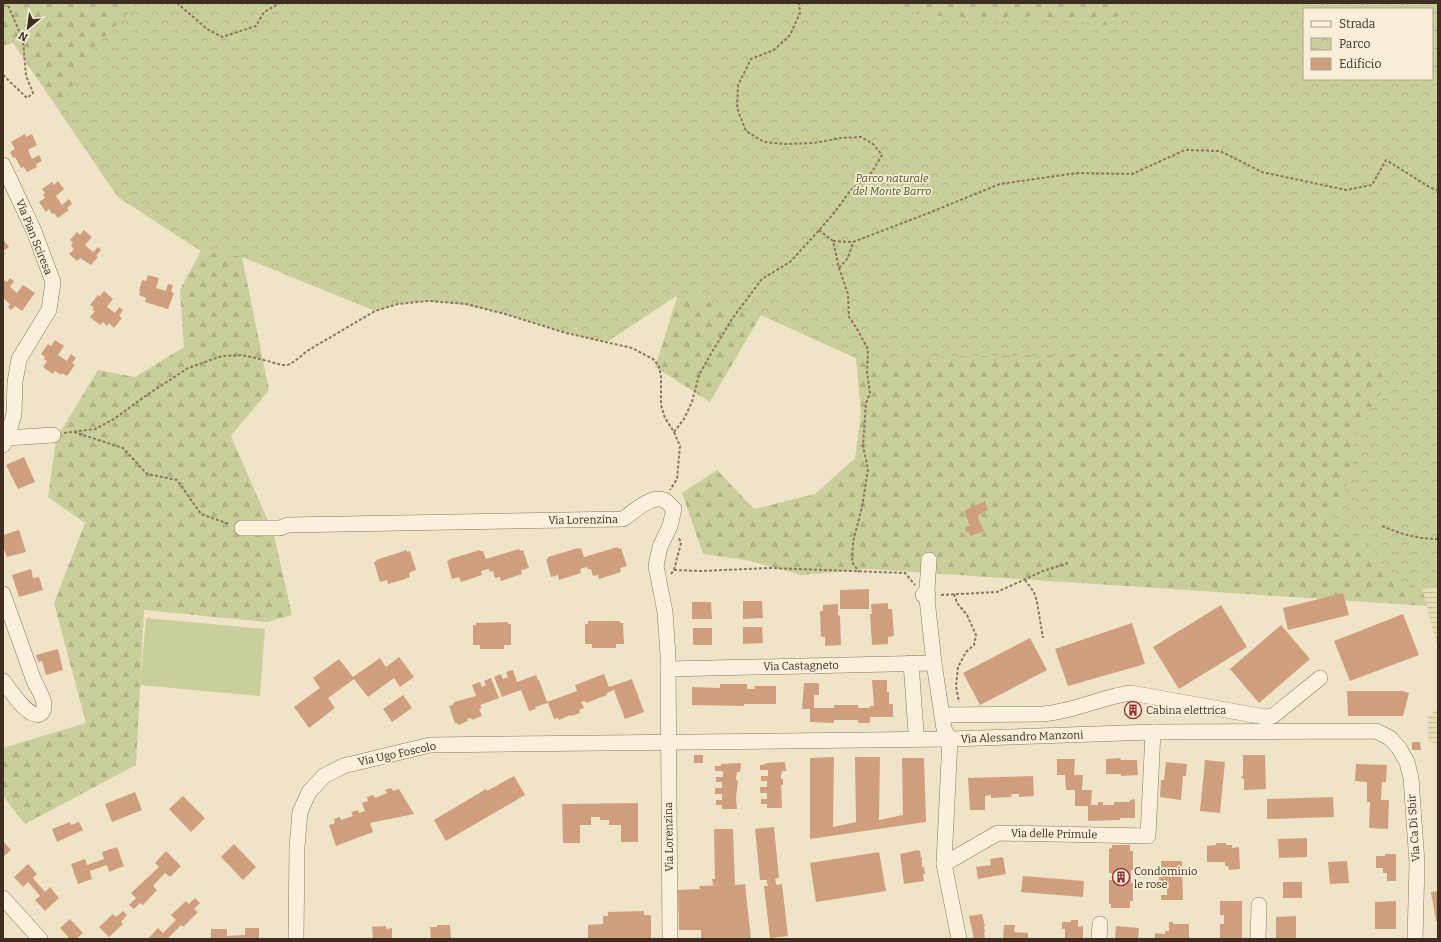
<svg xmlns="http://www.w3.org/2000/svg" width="1441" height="942" font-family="Bitter,serif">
  <defs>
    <pattern id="farmland-rules" width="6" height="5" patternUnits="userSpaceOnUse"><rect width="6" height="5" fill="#e6deb5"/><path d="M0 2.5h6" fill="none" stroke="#c6bf9b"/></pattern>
    <pattern id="forest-firs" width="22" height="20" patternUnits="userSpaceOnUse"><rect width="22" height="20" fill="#c9cf9b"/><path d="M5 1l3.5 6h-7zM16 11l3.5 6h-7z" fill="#aeb285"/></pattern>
    <pattern id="park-crowns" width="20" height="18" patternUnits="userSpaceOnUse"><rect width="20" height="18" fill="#c9cf9b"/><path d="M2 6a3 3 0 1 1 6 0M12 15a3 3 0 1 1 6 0" fill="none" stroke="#aeb285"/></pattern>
  </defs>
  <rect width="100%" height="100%" fill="#f0e4c8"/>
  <g fill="url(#farmland-rules)">
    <polygon points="1438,587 1438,649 1422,589"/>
    <polygon points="1438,708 1438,743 1428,742 1428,717"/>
  </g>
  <path fill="url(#forest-firs)" fill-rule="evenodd" d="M3 3H1438V587L1422 589 1427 606 869 569 801 575 746 560 703 554 682 493 717 470 754 509 815 494 855 458 861 413 856 358 761 315 710 402 655 367 678 294 460 218 242 257 269 390 231 436 274 535 292 615 267 622 144 610 136 765 25 824 3 796V748L86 723 54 603 85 523 48 497 56 439 98 370 135 377 184 347 180 290 201 251 118 197 13 43 3 46ZM1304 9H1432V79H1304Z"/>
  <path fill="url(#park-crowns)" fill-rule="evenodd" d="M138 3H883L908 12 994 23 1030 16 1112 26 1123 3H1438V587L1422 589 1389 576 1374 551 1353 535 1336 534 1329 526 1352 471 1354 439 1385 385 1373 350 856 358 761 315 678 295 607 342C586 338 565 333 545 326 497 312 449 295 399 304 391 305 383 309 375 311L242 257 201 251 118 197 58 109 95 46ZM1304 9H1432V79H1304Z"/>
  <polygon fill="#c9cf9b" points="146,618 265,629 260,696 140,685"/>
  <g fill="#cf9f7d">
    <polygon points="25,134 26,137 32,134 37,145 28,150 32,159 39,155 42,161 36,164 37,167 27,172 24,167 21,168 15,157 13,158 10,152 15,149 11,142"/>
    <polygon points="58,181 64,189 56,196 62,205 69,199 72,204 67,208 69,210 58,218 54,213 52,214 49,209 46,212 39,202 45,198 43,195 45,193 42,189 52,182 54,185"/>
    <polygon points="84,230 92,237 85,245 93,252 98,247 101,250 96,256 98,257 91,265 80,258 77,261 69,254 74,249 71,246 73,243 70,240 77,232 80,235"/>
    <polygon points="3,239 9,247 3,251 5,254 3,256"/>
    <polygon points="148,275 159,278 156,288 166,291 168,284 173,285 171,292 174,293 168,309 145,302 146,298 139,295 140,292 139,291 142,280 146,281"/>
    <polygon points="10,278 14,281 10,287 17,293 23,285 35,293 22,311 15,306 11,310 8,307 10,304 3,298 3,282 4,280 7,282"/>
    <polygon points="104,291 113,299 107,307 115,313 119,307 123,310 119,316 122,318 114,328 109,323 107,326 103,322 100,325 90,317 95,311 92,310 94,308 90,305 98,295 100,296"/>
    <polygon points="55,340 64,346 58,355 67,361 71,354 76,358 72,363 75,365 67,376 62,373 61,375 55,371 53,374 43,367 47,361 44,359 45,357 41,354 48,344 51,346"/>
    <polygon points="24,457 35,482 18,489 6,465"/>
    <polygon points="985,501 988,510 979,514 978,518 984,531 970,536 969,532 966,533 965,527 970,526 964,511"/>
    <polygon points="19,530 26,552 7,557 3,547 3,535"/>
    <polygon points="618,547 618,549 621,548 627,566 620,568 621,572 599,579 598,575 593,576 591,569 588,569 587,567 580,569 581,573 559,580 558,575 551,577 546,559 548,559 548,557 578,548 578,549 581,548 584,557"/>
    <polygon points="519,549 520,551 523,550 529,568 521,570 522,574 501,581 500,577 495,578 493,571 490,572 489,569 481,571 482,575 461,582 459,577 452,579 447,561 450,560 450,559 480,550 480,551 483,551 486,559"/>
    <polygon points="407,550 407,552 410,551 416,570 409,573 410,577 405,579 388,584 387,580 380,582 374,562 377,561 376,560"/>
    <polygon points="31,569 33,578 39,577 43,590 19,597 12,575"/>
    <polygon points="869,589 869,609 840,609 840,590"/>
    <polygon points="1343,593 1349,615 1288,630 1283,608"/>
    <polygon points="743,601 762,601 763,618 743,619"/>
    <polygon points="692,602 711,602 712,619 692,619"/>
    <polygon points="888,603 888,609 892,609 894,636 888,637 888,644 872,645 870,614 872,614 871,604"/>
    <polygon points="838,604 838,616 840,615 841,645 825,646 825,637 821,637 820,611 823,611 823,605"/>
    <polygon points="1221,605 1247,647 1179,689 1153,647"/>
    <polygon points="1403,614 1419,655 1350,681 1334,641"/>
    <polygon points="588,621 620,621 620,623 623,623 624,644 616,644 616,648 592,648 592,644 585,644 585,624 588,624"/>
    <polygon points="508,622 508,624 511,624 511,645 504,645 504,649 480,649 480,645 473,645 473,625 476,625 476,623"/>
    <polygon points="1132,623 1145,664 1068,686 1055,649"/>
    <polygon points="1281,625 1310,659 1259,703 1230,669"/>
    <polygon points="743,627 762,627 763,643 743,644"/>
    <rect x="693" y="628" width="19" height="17"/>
    <polygon points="1030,638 1047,670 980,705 963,673"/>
    <polygon points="58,649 63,670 46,675 42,661 38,662 36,655"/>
    <polygon points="399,657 414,677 400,687 394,678 368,697 354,679 328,698 335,708 309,728 294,707 320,688 313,678 339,659 353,677 380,658 386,667"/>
    <polygon points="513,670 517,682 536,675 538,680 539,680 547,702 577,691 575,685 604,674 609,687 632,679 644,712 625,719 614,690 607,693 607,695 586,703 585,701 581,702 584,708 579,710 580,713 571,716 570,715 559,720 558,718 554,719 548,703 535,707 536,709 529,711 521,690 502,697 494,677 501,674 503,679 508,677 506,672"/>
    <polygon points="491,678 499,698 480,705 482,708 479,709 482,716 472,720 471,718 467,719 468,721 458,725 457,723 455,723 449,706 454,704 454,702 476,696 472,685 480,682 482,687 486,685 484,681"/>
    <polygon points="872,680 887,680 887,692 889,692 889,704 893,704 893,717 870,717 870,723 858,723 858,720 834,720 834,723 810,722 810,709 802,709 804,683 819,683 819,695 814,695 814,708 834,708 834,705 858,705 858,708 870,708 870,706 874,706"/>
    <polygon points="720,684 747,684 747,689 755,689 754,686 776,686 776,704 744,704 744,706 692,705 692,687 720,688"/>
    <polygon points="1347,691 1403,691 1409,693 1403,716 1348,716"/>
    <polygon points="403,695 412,708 392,722 383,709"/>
    <polygon points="1136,704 1138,714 1131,716 1128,706"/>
    <polygon points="1412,742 1420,742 1421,750 1412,750"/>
    <rect x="694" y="755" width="9" height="8"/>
    <polygon points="1243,755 1265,755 1266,789 1244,790 1244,779 1241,778 1243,775"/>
    <polygon points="834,757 833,827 856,822 855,757 880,757 879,820 903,815 902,758 924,758 926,822 810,839 810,758"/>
    <polygon points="1120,758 1121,760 1137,760 1138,775 1121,776 1121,774 1106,774 1106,759"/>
    <polygon points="1057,759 1075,759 1074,775 1083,775 1082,790 1092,790 1091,805 1098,805 1098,802 1103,802 1103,805 1114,805 1114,802 1130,802 1130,800 1135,799 1135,818 1120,818 1120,820 1088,821 1088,806 1075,806 1075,790 1066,790 1065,775 1057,775"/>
    <polygon points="1205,760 1225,762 1220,813 1200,811"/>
    <polygon points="785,762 786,771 782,771 782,774 781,774 781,779 783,779 783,785 781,785 782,808 767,808 767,804 761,804 761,799 767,799 767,793 760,793 760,787 767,787 767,781 761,781 761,776 768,776 768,770 760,770 760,765 766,764 766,763"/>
    <polygon points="1166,762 1187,764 1186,776 1183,776 1181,800 1160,797 1161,780 1164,780"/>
    <polygon points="741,763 740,772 737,772 737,775 736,775 736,780 738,781 736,798 737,809 722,809 722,805 716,805 716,800 722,800 722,794 715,794 715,788 722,788 722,782 716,782 716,777 723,777 723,771 715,771 715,766 721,766 721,764"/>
    <polygon points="1356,764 1387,765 1386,782 1382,782 1381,800 1389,800 1388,829 1369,828 1370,802 1367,802 1367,782 1355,781"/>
    <polygon points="514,776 525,795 446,841 434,820 486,789 487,791"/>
    <polygon points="1033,776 1034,796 1019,797 1019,794 1011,794 1012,797 991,798 991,795 985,796 985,810 970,810 968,778"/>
    <polygon points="391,788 393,791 399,789 414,814 370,823 373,832 336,846 329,825 335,823 334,819 340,817 341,820 353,816 351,812 358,810 359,813 365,811 362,803 368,801 367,797 373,795 375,798 387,793 385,790"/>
    <polygon points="135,792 142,810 112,822 105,804"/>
    <polygon points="183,796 205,818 191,832 169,809"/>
    <polygon points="1333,797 1334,817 1267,819 1267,799"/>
    <polygon points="638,803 638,842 621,842 621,825 609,825 609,820 600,820 600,817 591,817 591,825 580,825 580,843 563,843 562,804"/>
    <polygon points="70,822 71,825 79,822 83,830 57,842 52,829"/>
    <polygon points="774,827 779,878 775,879 776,883 776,885 782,884 788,936 770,938 764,886 768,886 767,883 767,880 760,880 755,829"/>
    <polygon points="714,829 733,829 735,885 745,884 751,939 701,939 701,930 679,930 678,890 700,889 699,886 723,885 713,885 712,879 715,879"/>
    <polygon points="1307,838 1307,857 1279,858 1278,839"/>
    <polygon points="3,841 11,850 3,857"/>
    <polygon points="1216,843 1226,843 1226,845 1232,845 1232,848 1239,847 1240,869 1229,870 1228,866 1225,866 1225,862 1207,862 1207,846 1216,845"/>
    <polygon points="234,844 256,867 243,880 221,857"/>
    <polygon points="1112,845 1130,845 1130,851 1133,851 1133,870 1131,870 1131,883 1133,883 1133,901 1130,901 1130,908 1111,908 1111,904 1109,904 1109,880 1112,880 1112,873 1109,873 1109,849 1112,848"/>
    <polygon points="117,847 124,866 109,872 107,865 90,871 92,879 78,884 71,864 85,859 87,865 104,859 102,852"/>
    <polygon points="918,850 920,851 921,858 922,857 922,867 924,867 925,874 923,874 924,881 904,884 900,854"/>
    <polygon points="166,851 181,866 170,877 165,873 153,886 157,890 143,905 140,903 134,909 129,905 136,898 131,893 159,867 155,863"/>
    <polygon points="879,852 886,891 816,902 810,863"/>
    <polygon points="1385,854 1396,854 1396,881 1387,881 1387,873 1383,873 1383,868 1376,868 1376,856 1385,856"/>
    <polygon points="1003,857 1006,874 978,879 976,867 991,865 990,859"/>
    <polygon points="1161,861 1182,861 1183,900 1161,900 1161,895 1167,895 1167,888 1160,887 1159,877 1162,877"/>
    <polygon points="1347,861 1349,883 1330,884 1328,862"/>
    <polygon points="28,864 37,874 33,878 45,892 50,887 59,898 45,911 35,900 40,896 28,882 23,887 14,877"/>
    <polygon points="1023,876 1084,881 1083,897 1021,892"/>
    <rect x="1283" y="882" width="19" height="16"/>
    <polygon points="1438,891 1438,921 1436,921 1431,892"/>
    <polygon points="195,898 200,903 194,909 198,912 183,927 181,925 168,938 169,939 148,939 158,928 163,933 176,920 171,915 186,901 189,904"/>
    <polygon points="1220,901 1242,901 1242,938 1220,939 1220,924 1224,924 1224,915 1220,915"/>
    <polygon points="1396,901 1396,929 1375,929 1375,902"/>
    <polygon points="123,911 127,915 121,922 123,924 109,937 99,927 113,914 116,917"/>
    <polygon points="644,911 644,915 651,915 651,939 588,939 588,925 603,924 603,916 608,916 608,912"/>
    <polygon points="982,914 985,926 984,927 985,932 984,933 985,939 974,939 969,916"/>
    <polygon points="1296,916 1296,939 1276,939 1276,917"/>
    <polygon points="70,919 83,933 76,939 70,939 60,928"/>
    <polygon points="1071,920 1078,920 1078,927 1083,926 1083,939 1065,938 1065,929 1062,929 1062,922 1071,922"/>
    <polygon points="1169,922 1173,922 1173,924 1189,924 1189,939 1155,939 1155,933 1165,934 1165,931 1169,931"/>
    <polygon points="437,925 450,925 451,939 431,939 430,927 437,927"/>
    <polygon points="1004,925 1015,925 1014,932 1028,933 1028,939 1003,939"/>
    <polygon points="386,926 386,929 392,928 392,939 373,939 372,927"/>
    <polygon points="1116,926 1139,928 1138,939 1115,939"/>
    <polygon points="245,928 259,928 259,939 211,939 211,929 227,929 227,936 245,935"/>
  </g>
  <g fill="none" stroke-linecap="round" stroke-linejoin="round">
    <g stroke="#8d765c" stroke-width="16">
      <g id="minor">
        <polyline points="3,165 34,231 53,282 49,310 19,359 15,382 14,414 7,438 3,445"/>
        <polyline points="7,438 53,435"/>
        <path d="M242 528H280L288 525 623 519C634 512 650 495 664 500 667 501 671 506 674 509L670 526 660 547 656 566 665 612 668 656 670 939"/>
        <polyline points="929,560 927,590 923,595 928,595 927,599 934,663 944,729 950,739"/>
        <path d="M3 594C13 622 23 650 33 678 36 686 42 694 44 703 44 707 44 712 40 714 28 719 9 688 3 681"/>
        <polyline points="911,663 916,732"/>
        <polyline points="668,669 934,663"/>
        <path d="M942 715 1043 714C1073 712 1101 697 1131 693L1265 717 1273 716 1320 678"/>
        <polyline points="950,739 944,864 959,939"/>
        <polyline points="944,864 998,833 1148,836 1153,732"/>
        <polyline points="3,898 40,939"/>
        <polyline points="296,939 297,847 300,812 309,792 324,776 343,766 430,745 950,739 1153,732 1376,731 1390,738 1399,748 1407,762 1411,778 1417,863 1415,939"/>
        <polyline points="1099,939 1100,924"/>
        <polyline points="1258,939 1259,905"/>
      </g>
    </g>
    <g stroke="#8d765c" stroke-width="2" stroke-dasharray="3 2" stroke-linecap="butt">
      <polyline points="177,3 207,29 222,37 256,26 264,12 280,3"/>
      <polyline points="3,75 27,98 33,93 26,76 23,40 7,3"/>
      <polyline points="819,230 833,241 839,268 848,294 849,317 857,329 868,349 867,372 870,393 866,403 863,446 868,469 862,507 853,542 852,562 859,572"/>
      <polyline points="833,241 853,242 926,214 1000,184 1077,173 1132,174 1185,150 1220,151 1262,172 1346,190 1372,185 1386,160 1431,188 1438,190"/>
      <polyline points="839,268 848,258 853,242"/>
      <polyline points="74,432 123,448 147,474 177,480 201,514 229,524"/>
      <polyline points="674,432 684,419 692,402 699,375 712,352 732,319 762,279 790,262 813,237 834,213 850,191 872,172 882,155 873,144 861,137 841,138 813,143 785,144 764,142 746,131 737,108 738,85 751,59 774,50 790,35 800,13 799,3"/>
      <polyline points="64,433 95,429 114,419 144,397 188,368 222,356 241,355 256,358 282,365 288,365 295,361 307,351 375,311 398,304 429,301 466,304 505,314 566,333 632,348 653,359 659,366 661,376 661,405 665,418 674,432 680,446 677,479 670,490"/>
      <path d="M1382 526C1401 534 1417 539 1438 539"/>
      <polyline points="674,570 681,543 679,538"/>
      <polyline points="671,574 674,570 701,571 769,568 905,573 915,585"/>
      <polyline points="1025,580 1034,592 1037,602 1043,638"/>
      <polyline points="954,594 957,603 967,615 976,635 974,645 966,652 958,667 956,686 959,702"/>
      <polyline points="941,595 997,592 1043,571 1068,563"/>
    </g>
    <use href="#minor" stroke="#faf1dc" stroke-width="15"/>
  </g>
  <defs>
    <g id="building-ring" transform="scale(0.9)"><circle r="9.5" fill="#f7eed8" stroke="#9e2a2b" stroke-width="1.5"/><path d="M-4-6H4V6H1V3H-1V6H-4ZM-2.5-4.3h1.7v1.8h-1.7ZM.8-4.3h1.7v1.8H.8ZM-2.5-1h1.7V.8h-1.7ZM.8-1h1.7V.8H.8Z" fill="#9e2a2b"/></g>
  </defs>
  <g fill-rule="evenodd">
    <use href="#building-ring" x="1133" y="710"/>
    <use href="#building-ring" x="1121" y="877"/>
  </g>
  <g text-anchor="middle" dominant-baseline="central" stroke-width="3.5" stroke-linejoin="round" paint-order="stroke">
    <g font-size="11" font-style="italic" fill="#4d5a26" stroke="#f7eed8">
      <text x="892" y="178">Parco naturale<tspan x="892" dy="13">del Monte Barro</tspan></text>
    </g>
    <g font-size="11" fill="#3d2e20" stroke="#f7eed8">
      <text transform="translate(34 237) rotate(68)">Via Pian Sciresa</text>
      <text transform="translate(583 520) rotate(-1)">Via Lorenzina</text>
      <text transform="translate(801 666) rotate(-1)">Via Castagneto</text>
      <text transform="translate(1022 737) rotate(-2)">Via Alessandro Manzoni</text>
      <text transform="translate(397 754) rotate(-12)">Via Ugo Foscolo</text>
      <text transform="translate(1414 828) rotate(-94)">Via Ca Di Sbir</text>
      <text transform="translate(1054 834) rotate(1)">Via delle Primule</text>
      <text transform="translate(669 837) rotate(-91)">Via Lorenzina</text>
    </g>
    <g font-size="11" fill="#3d2e20" stroke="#f7eed8" text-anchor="start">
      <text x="1146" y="710">Cabina elettrica</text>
      <text x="1134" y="871">Condominio<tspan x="1134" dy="13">le rose</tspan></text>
    </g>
  </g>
  <rect width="1441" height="942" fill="none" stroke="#3d2e20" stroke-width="8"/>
  <rect x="1303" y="8" width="130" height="72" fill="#f7eed8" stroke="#ada18e"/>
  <rect x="1311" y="21" width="20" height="6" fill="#faf1dc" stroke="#ada18e"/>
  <text x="1339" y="28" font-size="12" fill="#3d2e20">Strada</text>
  <rect x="1311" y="38" width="20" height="12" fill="url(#park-crowns)" stroke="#ada18e"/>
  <text x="1339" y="48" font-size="12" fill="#3d2e20">Parco</text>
  <rect x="1311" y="58" width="20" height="12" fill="#cf9f7d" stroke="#ada18e"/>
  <text x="1339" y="68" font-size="12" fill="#3d2e20">Edificio</text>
  <g transform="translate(28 28) rotate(209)" stroke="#f7eed8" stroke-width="3" paint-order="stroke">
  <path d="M0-3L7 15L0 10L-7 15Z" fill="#3d2e20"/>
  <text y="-6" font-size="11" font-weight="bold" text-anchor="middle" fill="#3d2e20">N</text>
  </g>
</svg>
